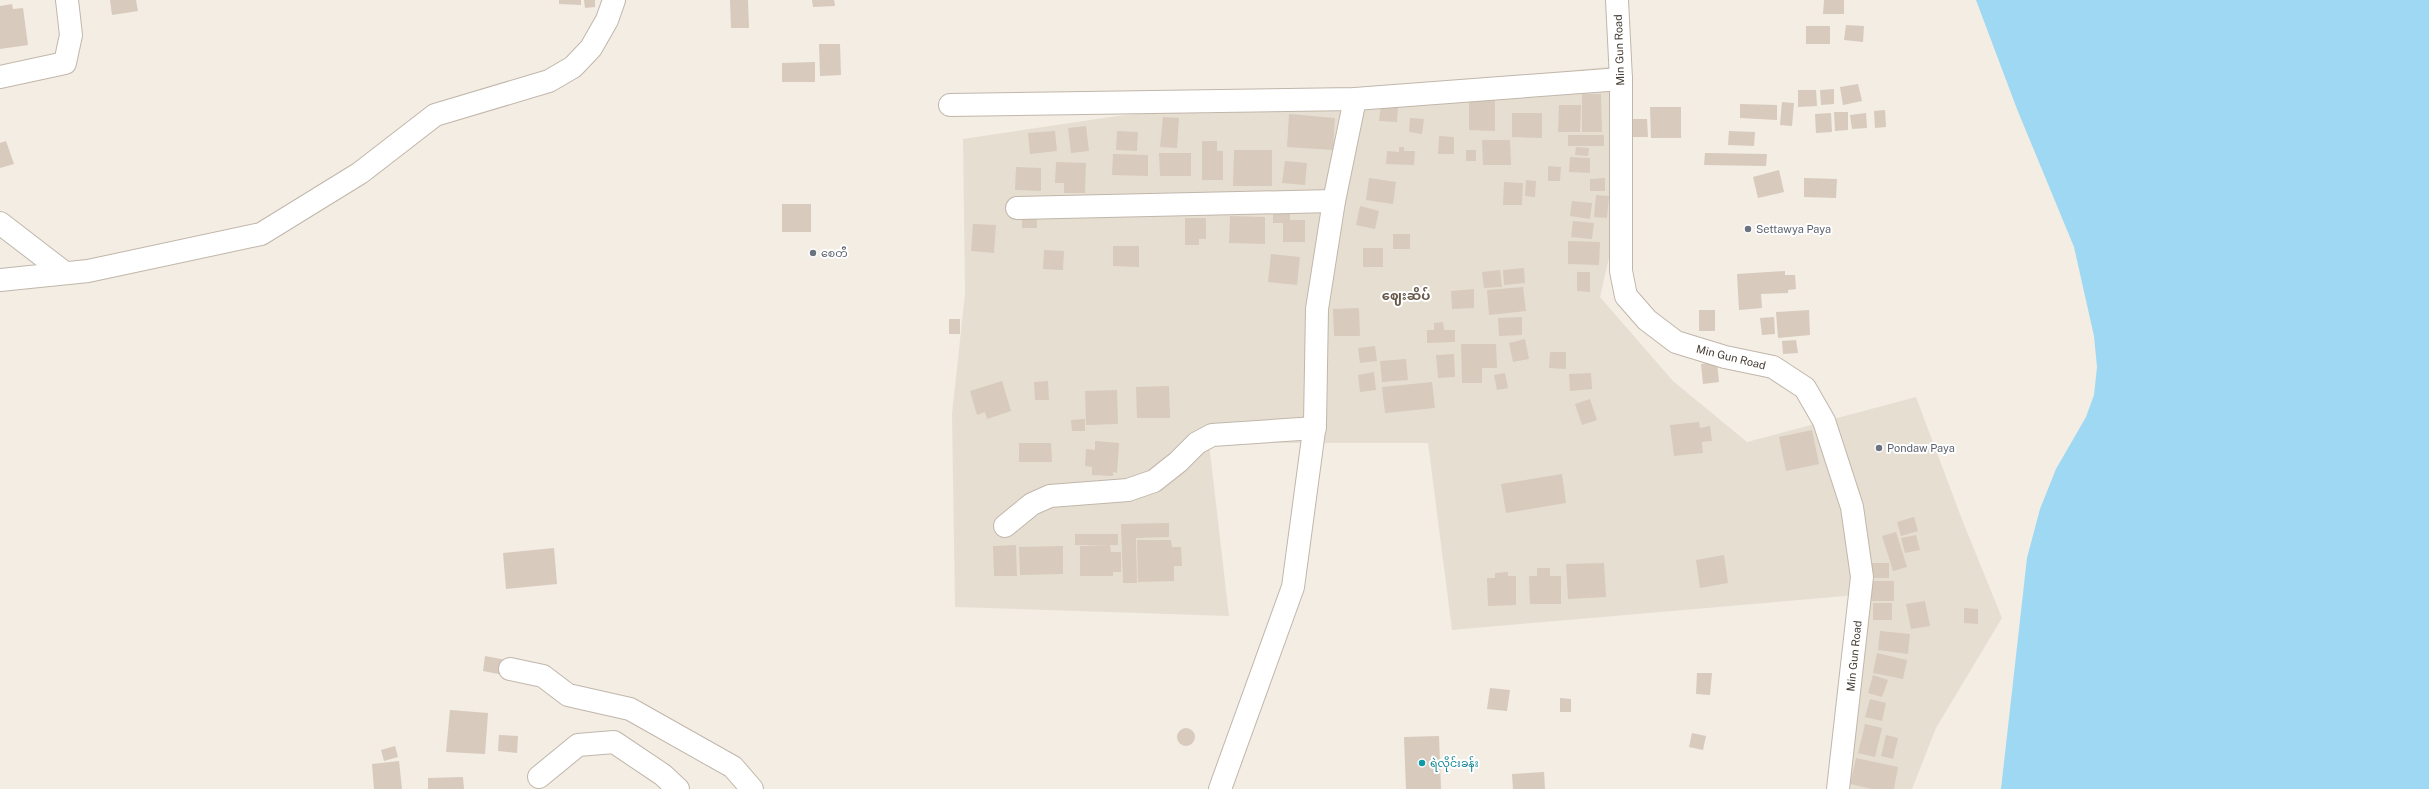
<svg xmlns="http://www.w3.org/2000/svg" width="2429" height="789" font-family="'Public Sans','Noto Sans Myanmar',sans-serif">
  <rect width="100%" height="100%" fill="#f3ede4"/>
  <polygon fill="#e7ded2" points="1617,66 1613,240 1600,297 1673,381 1747,442 1916,397 1963,522 2002,618 1936,728 1912,789 1843,789 1869,594 1452,630 1428,443 1209,443 1229,616 955,607 952,414 965,294 963,139 1117,116"/>
  <polygon fill="#9ed8f2" points="1976,0 2429,0 2429,789 2001,789 2027,558 2040,509 2056,469 2086,417 2094,395 2097,367 2094,336 2074,247 2017,109"/>
  <g fill="#d8cabc">
    <polygon points="110,0 136,0 138,11 112,15"/>
    <polygon points="559,0 581,0 581,5 559,4"/>
    <polygon points="584,0 595,0 595,7 585,8"/>
    <polygon points="730,0 748,0 749,28 731,28"/>
    <polygon points="812,0 834,0 835,6 813,7"/>
    <polygon points="1824,0 1844,0 1844,14 1823,14"/>
    <polygon points="12,4 13,9 23,8 28,45 0,49 0,6"/>
    <polygon points="1846,25 1864,26 1863,42 1844,40"/>
    <rect x="1806" y="26" width="24" height="18"/>
    <polygon points="819,44 840,44 841,75 820,76"/>
    <polygon points="815,62 815,82 782,82 782,63"/>
    <polygon points="1858,84 1862,101 1843,105 1840,87"/>
    <polygon points="1834,89 1834,104 1821,105 1820,90"/>
    <polygon points="1798,90 1816,90 1817,106 1798,107"/>
    <polygon points="1582,94 1601,94 1602,132 1582,132"/>
    <polygon points="1469,98 1495,99 1495,131 1469,130"/>
    <polygon points="1782,102 1794,103 1792,126 1780,125"/>
    <polygon points="1740,104 1777,105 1777,120 1740,118"/>
    <polygon points="1381,105 1398,106 1397,122 1379,121"/>
    <polygon points="1559,105 1581,105 1580,132 1558,132"/>
    <polygon points="1650,107 1681,107 1681,138 1651,138"/>
    <polygon points="1885,110 1886,127 1875,128 1874,111"/>
    <polygon points="1834,112 1848,112 1848,130 1835,131"/>
    <polygon points="1512,113 1542,113 1542,138 1512,137"/>
    <polygon points="1831,113 1832,132 1816,133 1815,114"/>
    <polygon points="1866,113 1867,128 1852,129 1850,115"/>
    <polygon points="1289,114 1335,118 1333,150 1287,147"/>
    <polygon points="1163,117 1179,118 1177,148 1160,147"/>
    <polygon points="1410,118 1424,119 1422,134 1409,132"/>
    <polygon points="1633,119 1647,119 1648,137 1633,137"/>
    <polygon points="1086,126 1089,151 1071,153 1068,128"/>
    <polygon points="1055,131 1057,151 1030,154 1028,133"/>
    <polygon points="1117,131 1138,132 1137,151 1116,150"/>
    <polygon points="1729,131 1755,132 1754,146 1728,145"/>
    <rect x="1568" y="135" width="36" height="11"/>
    <polygon points="1439,136 1454,137 1454,154 1438,154"/>
    <polygon points="1482,140 1510,140 1511,165 1483,165"/>
    <polygon points="6,141 14,164 0,168 0,143"/>
    <polygon points="1202,141 1217,141 1217,151 1223,151 1223,180 1202,180"/>
    <polygon points="1399,147 1404,147 1404,151 1415,151 1414,165 1386,164 1387,151 1399,152"/>
    <polygon points="1576,147 1589,148 1588,156 1575,155"/>
    <polygon points="1234,150 1272,150 1272,186 1233,186"/>
    <rect x="1466" y="150" width="10" height="11"/>
    <polygon points="1159,153 1191,153 1191,176 1160,176"/>
    <polygon points="1705,153 1767,154 1766,166 1704,165"/>
    <polygon points="1113,154 1148,155 1148,176 1112,175"/>
    <polygon points="1570,157 1590,158 1590,173 1569,172"/>
    <polygon points="1285,161 1307,163 1305,185 1282,183"/>
    <polygon points="1056,162 1086,163 1085,193 1064,193 1064,183 1055,183"/>
    <polygon points="1548,166 1561,167 1560,181 1548,181"/>
    <polygon points="1016,167 1041,168 1041,191 1015,190"/>
    <polygon points="1779,170 1784,192 1758,198 1753,177"/>
    <polygon points="1369,178 1396,182 1393,204 1366,200"/>
    <polygon points="1605,178 1605,191 1590,191 1590,179"/>
    <polygon points="1804,178 1837,179 1836,198 1804,197"/>
    <polygon points="1526,180 1536,181 1535,197 1525,196"/>
    <polygon points="1504,182 1523,183 1522,205 1503,205"/>
    <polygon points="1596,195 1609,196 1607,218 1594,217"/>
    <polygon points="1572,201 1592,203 1590,219 1570,216"/>
    <rect x="782" y="204" width="29" height="28"/>
    <polygon points="1360,206 1379,211 1375,229 1356,225"/>
    <polygon points="1273,210 1290,210 1290,220 1305,220 1305,242 1283,242 1283,223 1273,223"/>
    <polygon points="1022,216 1037,217 1037,228 1022,228"/>
    <polygon points="1230,216 1265,217 1265,244 1229,243"/>
    <polygon points="1185,218 1206,218 1206,239 1199,239 1199,245 1185,245"/>
    <polygon points="1573,221 1594,223 1592,239 1571,237"/>
    <polygon points="973,224 996,225 994,253 971,251"/>
    <rect x="1393" y="234" width="17" height="15"/>
    <polygon points="1568,241 1600,242 1599,265 1568,264"/>
    <polygon points="1113,246 1139,246 1139,267 1113,266"/>
    <rect x="1363" y="248" width="20" height="19"/>
    <polygon points="1044,250 1064,251 1063,270 1043,269"/>
    <polygon points="1271,254 1300,257 1297,285 1268,282"/>
    <polygon points="1524,268 1525,283 1504,285 1503,270"/>
    <polygon points="1500,270 1502,287 1484,288 1482,272"/>
    <polygon points="1785,271 1785,275 1795,275 1796,289 1788,290 1788,293 1761,294 1762,308 1739,310 1737,274"/>
    <polygon points="1577,272 1590,272 1590,292 1577,291"/>
    <polygon points="1523,287 1526,311 1489,315 1487,290"/>
    <polygon points="1474,289 1474,308 1452,309 1451,291"/>
    <polygon points="1359,308 1360,336 1334,336 1333,309"/>
    <rect x="1699" y="310" width="16" height="21"/>
    <polygon points="1809,310 1810,335 1778,338 1776,312"/>
    <polygon points="1522,317 1522,335 1499,336 1498,318"/>
    <polygon points="1774,317 1775,334 1762,335 1760,318"/>
    <rect x="949" y="319" width="11" height="15"/>
    <polygon points="1443,322 1444,330 1455,330 1455,342 1427,343 1427,330 1434,330 1434,323"/>
    <polygon points="1525,339 1529,359 1513,362 1509,343"/>
    <polygon points="1796,340 1798,353 1783,354 1782,341"/>
    <polygon points="1461,344 1496,344 1497,368 1482,368 1482,383 1462,383"/>
    <polygon points="1375,346 1377,361 1360,363 1358,348"/>
    <polygon points="1550,352 1566,352 1566,369 1549,368"/>
    <polygon points="1454,354 1455,377 1438,378 1436,355"/>
    <polygon points="1406,359 1408,380 1382,382 1380,361"/>
    <polygon points="1717,362 1719,382 1703,384 1701,364"/>
    <polygon points="1374,372 1376,390 1360,392 1358,375"/>
    <polygon points="1505,373 1508,388 1497,390 1494,375"/>
    <polygon points="1591,373 1592,389 1570,391 1569,374"/>
    <polygon points="1002,381 1011,411 987,419 985,412 977,415 970,391"/>
    <polygon points="1048,381 1049,400 1035,400 1034,382"/>
    <polygon points="1432,382 1435,408 1385,413 1382,387"/>
    <polygon points="1169,386 1170,418 1137,418 1136,387"/>
    <polygon points="1117,390 1118,424 1086,425 1085,391"/>
    <polygon points="1590,399 1597,420 1582,425 1575,404"/>
    <polygon points="1085,419 1085,431 1072,431 1071,420"/>
    <polygon points="1699,422 1700,428 1710,426 1712,441 1702,442 1703,453 1674,456 1670,425"/>
    <polygon points="1812,430 1819,464 1786,471 1779,437"/>
    <polygon points="1095,441 1119,443 1117,473 1113,472 1113,476 1092,475 1092,467 1085,466 1086,449 1095,450"/>
    <polygon points="1019,443 1051,443 1052,462 1019,462"/>
    <polygon points="1562,474 1566,503 1506,513 1501,484"/>
    <polygon points="1914,517 1918,531 1901,536 1897,522"/>
    <polygon points="1169,523 1169,537 1136,538 1137,583 1123,583 1121,524"/>
    <polygon points="1896,532 1907,567 1893,571 1882,536"/>
    <rect x="1075" y="534" width="43" height="11"/>
    <polygon points="1916,535 1920,550 1905,553 1901,538"/>
    <polygon points="1137,540 1171,540 1172,547 1181,547 1182,566 1174,566 1174,581 1138,582"/>
    <polygon points="1016,545 1017,576 994,576 993,546"/>
    <polygon points="1110,545 1111,552 1121,552 1121,572 1113,572 1113,576 1080,576 1080,546"/>
    <polygon points="1063,546 1063,574 1020,575 1019,547"/>
    <polygon points="554,548 557,584 506,589 503,553"/>
    <polygon points="1724,555 1728,583 1700,588 1696,560"/>
    <polygon points="1604,563 1606,597 1568,599 1566,564"/>
    <polygon points="1870,563 1889,563 1889,578 1871,578"/>
    <polygon points="1537,568 1550,568 1550,576 1561,576 1561,604 1530,604 1529,576 1537,576"/>
    <polygon points="1508,572 1508,576 1516,576 1516,605 1488,606 1487,578 1495,578 1495,573"/>
    <polygon points="1872,581 1894,581 1894,601 1871,601"/>
    <polygon points="1925,601 1930,626 1911,629 1906,604"/>
    <rect x="1873" y="603" width="19" height="17"/>
    <polygon points="1964,608 1978,609 1978,624 1964,623"/>
    <polygon points="1880,631 1910,634 1908,654 1878,650"/>
    <polygon points="1877,653 1907,660 1903,679 1873,673"/>
    <polygon points="485,656 506,660 503,675 483,671"/>
    <polygon points="1697,673 1712,673 1710,695 1696,694"/>
    <polygon points="1873,675 1888,680 1882,697 1868,693"/>
    <polygon points="1490,688 1510,690 1507,711 1487,709"/>
    <polygon points="1560,698 1571,699 1571,712 1560,712"/>
    <polygon points="1870,699 1886,703 1882,721 1865,717"/>
    <polygon points="450,710 488,713 485,754 446,752"/>
    <polygon points="1865,724 1882,728 1875,757 1858,753"/>
    <circle cx="1186" cy="737" r="9"/>
    <polygon points="1692,733 1706,736 1703,750 1689,747"/>
    <polygon points="499,735 518,736 517,753 498,751"/>
    <polygon points="1886,735 1898,738 1893,759 1881,756"/>
    <polygon points="1439,736 1441,789 1406,789 1404,737"/>
    <polygon points="395,746 398,757 384,761 381,750"/>
    <polygon points="1856,758 1898,767 1894,789 1872,789 1850,784"/>
    <polygon points="399,761 402,789 374,789 372,764"/>
    <polygon points="1544,772 1545,789 1513,789 1512,774"/>
    <polygon points="463,777 464,789 428,789 428,778"/>
  </g>
  <g fill="none" stroke-linecap="round" stroke-linejoin="round">
    <g stroke="#c1b6aa" stroke-width="24">
      <g id="minor">
        <polyline points="1617,0 1621,79 1621,271 1626,296 1647,320 1676,342 1725,357 1773,367 1805,388 1824,421 1852,507 1862,577 1838,789"/>
        <polyline points="0,77 65,63 71,35 67,0"/>
        <polyline points="950,105 1355,99 1621,79"/>
        <polyline points="1017,208 1334,201"/>
        <polyline points="0,223 65,273"/>
        <polyline points="0,280 88,271 261,234 360,173 435,115 549,81 573,67 591,48 607,20 614,0"/>
        <polyline points="1005,526 1032,504 1050,496 1128,490 1154,481 1178,462 1197,443 1212,435 1315,428"/>
        <polyline points="510,669 543,676 568,695 630,709 733,767 752,789"/>
        <polyline points="539,777 578,745 614,742 663,775 678,789"/>
        <polyline points="1220,789 1293,587 1315,423 1317,309 1334,201 1355,99"/>
      </g>
    </g>
    <use href="#minor" stroke="#fff" stroke-width="22"/>
  </g>
  <g fill="#6b7280" stroke="#fff" stroke-width="1.5">
    <circle cx="1748" cy="229" r="4"/>
    <circle cx="813" cy="253" r="4"/>
    <circle cx="1879" cy="448" r="4"/>
  </g>
  <circle fill="#0f9aa8" stroke="#fff" stroke-width="1.5" cx="1422" cy="763" r="4"/>
  <g text-anchor="middle" dominant-baseline="central" stroke-width="4" stroke-linejoin="round" paint-order="stroke">
    <g font-size="11" fill="#453d34" stroke="#fff">
      <text transform="translate(1619 50) rotate(-92)">Min Gun Road</text>
      <text transform="translate(1731 357) rotate(14)">Min Gun Road</text>
      <text transform="translate(1854 656) rotate(-84)">Min Gun Road</text>
    </g>
    <g font-size="11" fill="#5b616d" stroke="#fff" text-anchor="start">
      <text x="1756" y="229">Settawya Paya</text>
      <text x="821" y="253">စေတီ</text>
      <text x="1887" y="448">Pondaw Paya</text>
    </g>
    <g font-size="11" fill="#0d838f" stroke="#fff" text-anchor="start">
      <text x="1430" y="763">ရဲလိုင်းခန်း</text>
    </g>
    <g font-size="13" font-weight="bold" fill="#68594b" stroke="#fff">
      <text x="1406" y="295">ဈေးဆိပ်</text>
    </g>
  </g>
</svg>
